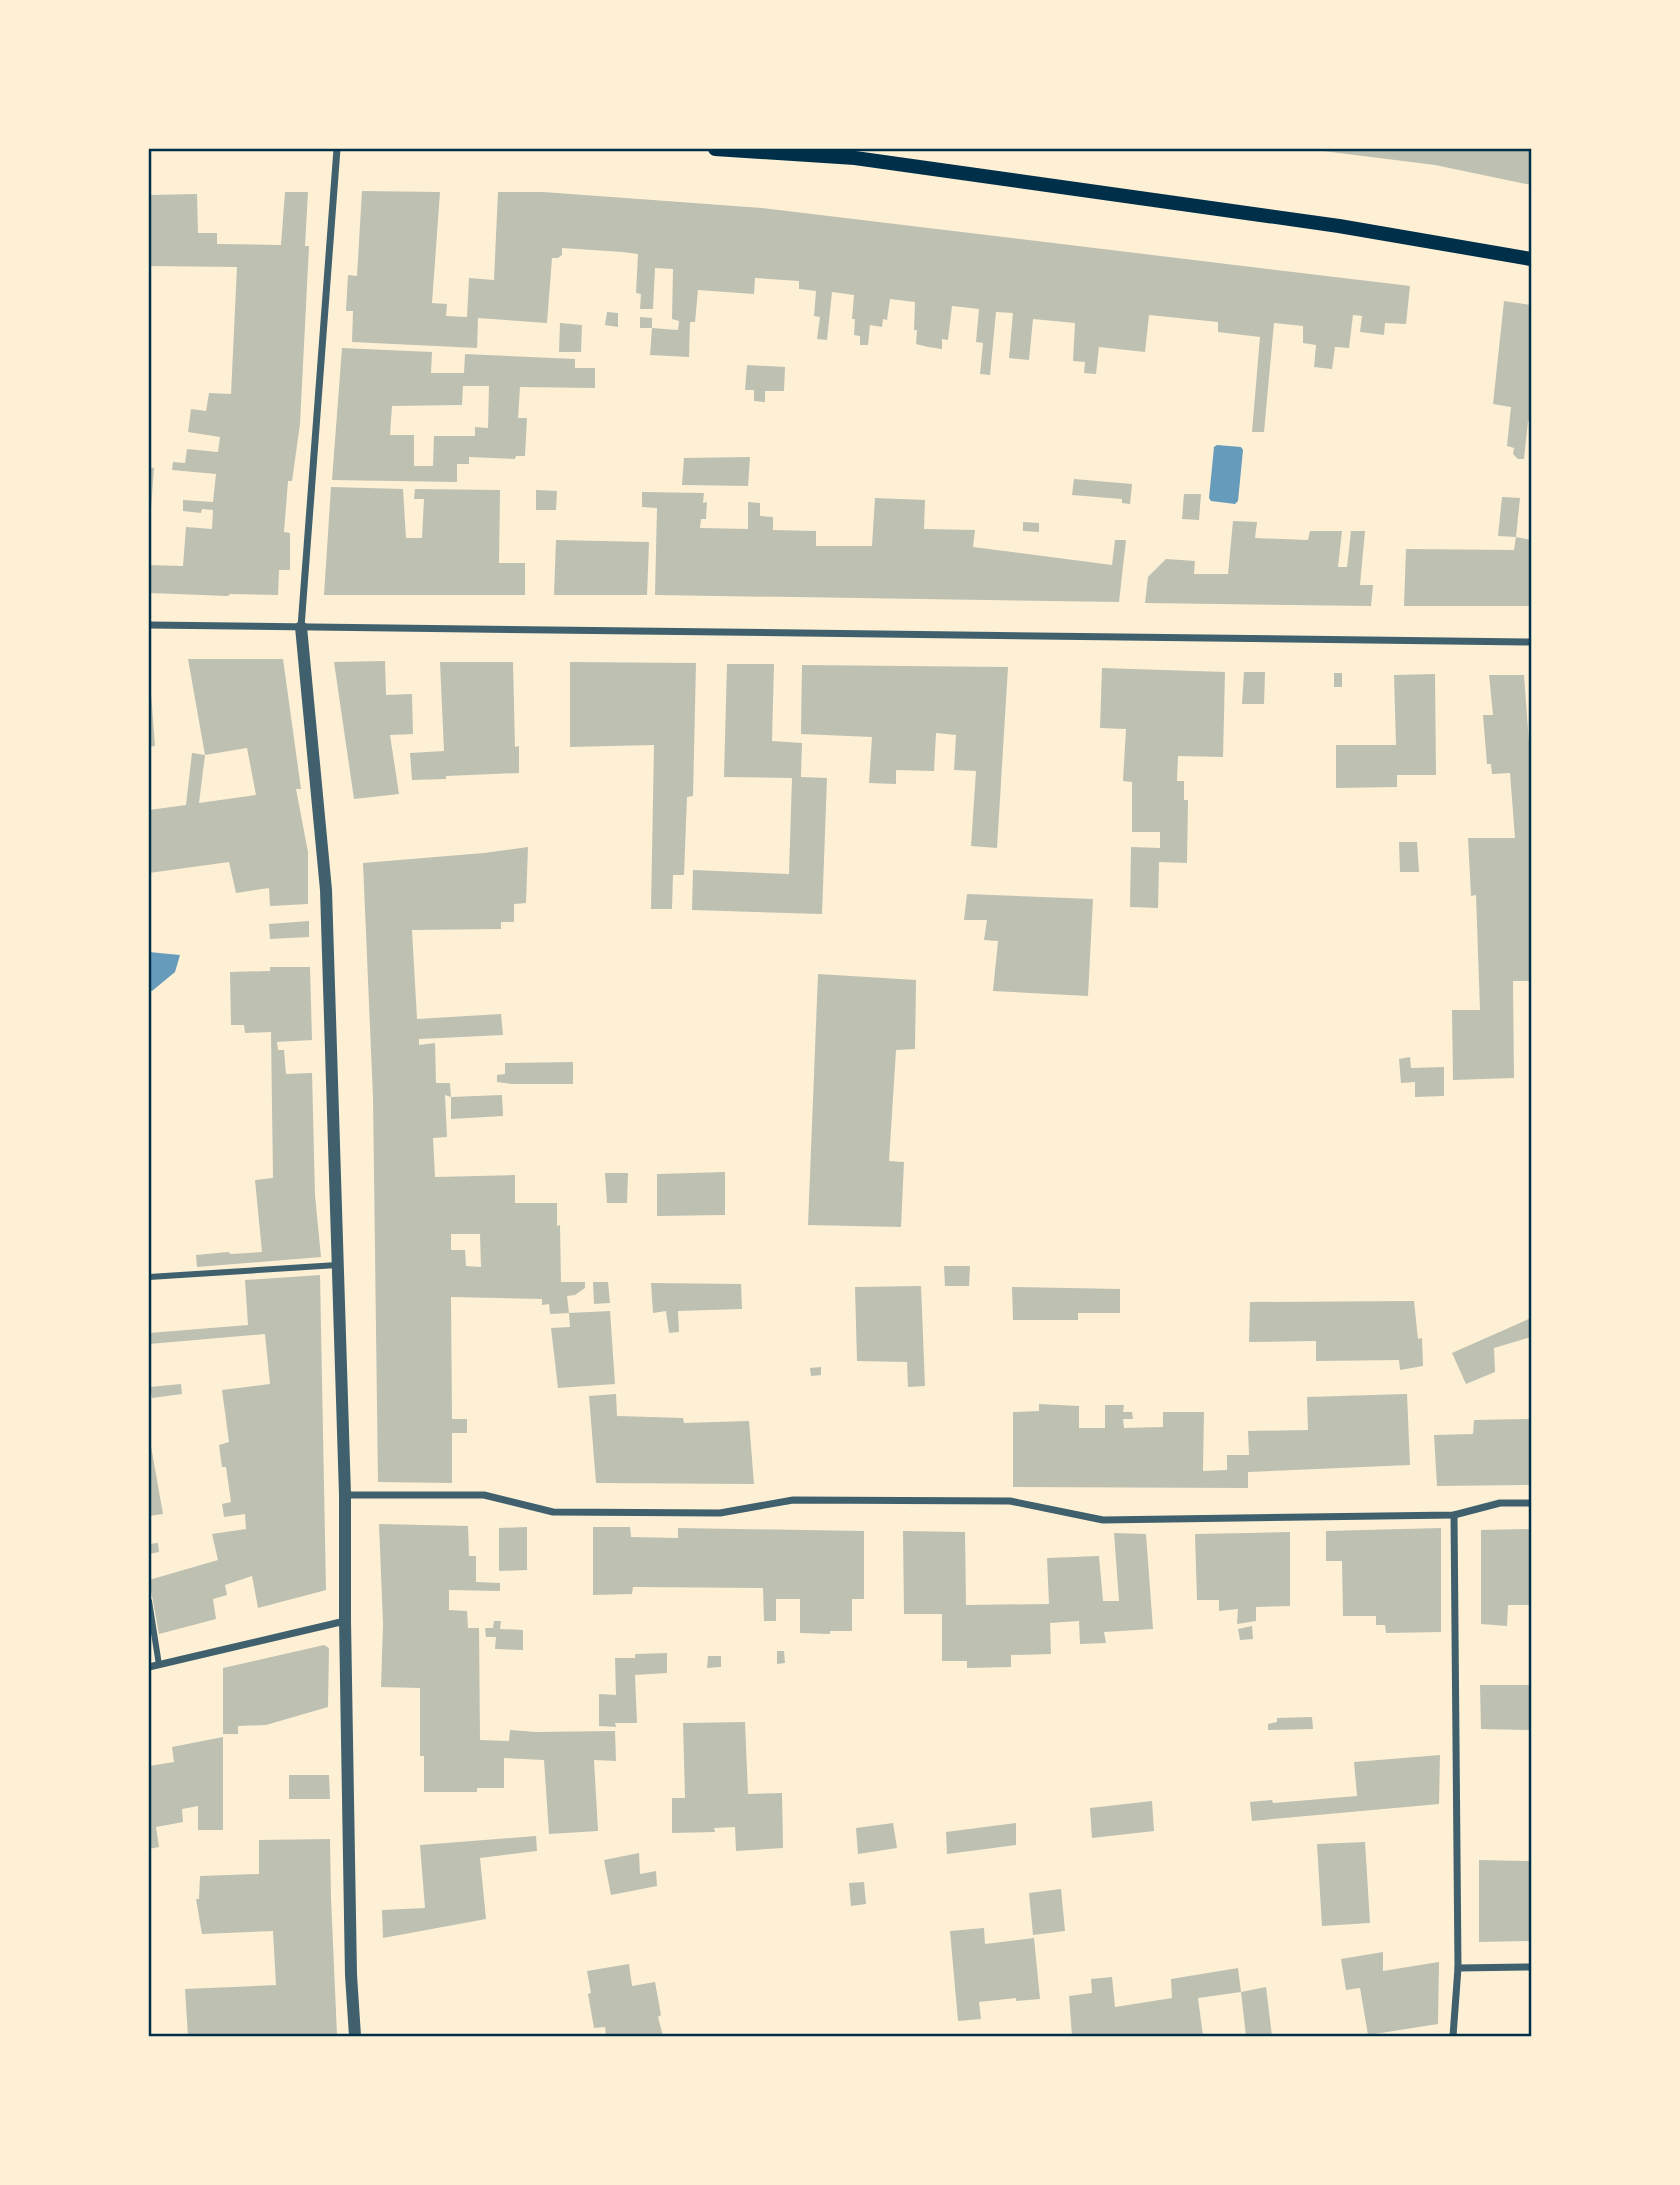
<svg xmlns="http://www.w3.org/2000/svg" width="1680" height="2185" font-family="Poppins,sans-serif">
  <rect width="100%" height="100%" fill="#fdf0d5"/>
  <g fill="#669bbc">
    <polygon points="1217,445 1241,447 1243,450 1238,501 1235,504 1211,501 1209,498 1214,447"/>
    <polygon points="149,952 180,955 175,972 152,991 149,990"/>
  </g>
  <g fill="#bec0b2" fill-rule="evenodd">
    <polygon points="1315,149 1531,149 1531,185 1435,165 1315,150"/>
    <polygon points="362,191 440,192 432,303 447,304 446,316 467,317 469,278 494,280 498,192 543,192 762,208 1410,286 1406,324 1385,323 1384,335 1360,332 1362,316 1353,315 1349,348 1335,347 1332,369 1314,367 1316,345 1303,343 1303,326 1274,323 1264,432 1252,432 1260,337 1218,332 1218,322 1149,315 1145,352 1099,347 1096,374 1084,373 1085,362 1073,361 1075,323 1033,319 1029,360 1009,358 1013,313 996,312 990,375 980,374 983,343 976,342 979,309 952,306 948,340 942,339 942,349 928,347 916,344 917,330 914,330 915,302 890,299 887,320 883,319 882,327 870,325 868,345 860,345 860,336 854,335 855,319 852,319 854,295 832,292 827,340 817,339 820,317 814,316 816,291 799,289 799,281 755,278 754,294 698,290 695,322 690,322 689,357 650,355 652,328 678,330 679,321 672,319 673,269 655,268 653,309 640,309 641,294 636,293 638,254 622,252 562,248 562,255 558,258 552,258 547,323 478,318 477,348 352,342 353,311 346,311 348,275 357,276"/>
    <polygon points="285,192 308,192 305,246 309,246 300,424 292,481 288,481 284,532 290,533 290,570 279,570 278,595 230,594 228,596 149,593 149,565 183,566 186,527 212,529 213,510 202,509 201,513 183,511 183,500 213,502 216,474 172,470 173,462 185,463 187,449 218,452 220,437 188,432 191,409 206,411 209,393 231,394 237,267 149,266 149,195 197,194 198,233 217,233 217,244 281,245"/>
    <polygon points="1504,301 1531,305 1531,421 1528,421 1524,459 1518,459 1513,454 1514,448 1507,446 1511,407 1493,404"/>
    <polygon points="607,312 618,313 618,327 605,325"/>
    <polygon points="640,317 652,318 652,328 640,328"/>
    <polygon points="560,323 582,325 581,352 559,352"/>
    <path d="M342 348 432 352 431 373H464L465 354 575 359V368H595V388L520 387 518 418H527L525 456H516L515 459 469 457V464H457V482L332 480ZM463 386H489L488 428 475 427V436H434L433 466H414V435H390L392 406 462 405Z"/>
    <polygon points="747,365 785,367 784,391 765,391 765,402 754,401 754,390 745,390"/>
    <polygon points="750,457 748,486 682,485 684,458"/>
    <polygon points="149,467 154,468 151,509 149,509"/>
    <polygon points="1074,479 1132,484 1130,504 1122,503 1122,499 1072,495"/>
    <polygon points="331,487 403,489 406,538 422,538 424,499 414,499 415,489 500,490 499,563 525,563 525,595 324,595"/>
    <polygon points="536,490 557,491 556,510 536,510"/>
    <polygon points="642,492 704,493 703,503 707,502 706,519 701,519 700,528 748,529 748,502 760,503 760,516 773,517 773,530 816,531 816,546 872,546 875,498 925,500 924,529 975,530 973,547 1112,565 1115,540 1126,540 1119,602 655,595 657,508 642,507"/>
    <polygon points="1184,494 1201,494 1199,520 1182,519"/>
    <polygon points="1502,497 1520,498 1516,537 1498,536"/>
    <polygon points="1233,521 1257,522 1255,538 1308,540 1310,531 1342,531 1338,567 1347,567 1351,531 1365,531 1360,585 1373,585 1371,606 1145,603 1148,577 1166,559 1195,561 1194,574 1228,574"/>
    <polygon points="1023,522 1039,523 1039,532 1023,531"/>
    <polygon points="1516,537 1531,540 1531,606 1404,606 1406,549 1514,550"/>
    <polygon points="556,540 649,542 647,595 554,595"/>
    <path d="M188 659H283L301 789H296L308 852V904L270 906 269 888 236 893 229 862 149 873V810L186 805 192 753 205 755ZM247 748 256 795 199 803 205 755Z"/>
    <polygon points="385,661 386,695 412,694 413,734 390,735 399,794 354,799 334,662"/>
    <polygon points="440,662 513,662 515,747 519,746 519,773 446,776 446,779 412,780 410,753 444,751"/>
    <polygon points="570,662 696,663 693,796 687,797 684,875 673,875 672,909 651,909 654,745 570,747"/>
    <polygon points="727,664 774,664 772,741 802,743 801,777 827,778 822,914 692,910 693,870 789,874 792,778 724,777"/>
    <polygon points="802,665 1008,667 997,848 971,846 976,771 954,770 956,735 936,733 934,771 896,770 896,784 869,783 872,737 801,734"/>
    <polygon points="1102,668 1225,672 1223,757 1178,756 1177,781 1184,781 1184,800 1188,800 1187,863 1159,862 1158,908 1130,907 1131,847 1160,848 1160,832 1132,832 1132,782 1123,781 1126,729 1100,728"/>
    <polygon points="1244,672 1265,672 1264,704 1242,704"/>
    <rect x="1334" y="673" width="8" height="14"/>
    <polygon points="1435,674 1436,775 1397,775 1397,787 1336,788 1336,745 1396,745 1394,675"/>
    <polygon points="1489,675 1524,675 1531,770 1531,981 1513,981 1514,1078 1453,1080 1452,1010 1480,1010 1476,895 1471,896 1468,838 1515,838 1510,773 1492,774 1491,764 1487,764 1483,715 1493,715"/>
    <polygon points="149,693 151,693 155,746 149,747"/>
    <polygon points="1399,842 1417,842 1419,872 1400,872"/>
    <path d="M528 847 526 903 514 904V922H501V929L412 930 417 1019 501 1014 503 1035 419 1039V1045L435 1043 436 1083H450L451 1097 502 1095 503 1116 451 1119V1097L445 1095 447 1137 433 1138 435 1177 515 1175V1203H557V1226L560 1225 561 1282H585V1288L575 1295 567 1296 569 1313 550 1314 549 1304 542 1305V1299L451 1297 452 1419H467V1433H452V1483L378 1482 373 1097 363 863 484 853ZM451 1234H480L481 1267 466 1266 465 1250H451Z"/>
    <polygon points="967,894 1093,899 1088,996 993,991 998,941 984,940 987,920 964,920"/>
    <polygon points="309,921 309,937 270,939 269,924"/>
    <polygon points="270,967 310,967 312,1040 277,1042 278,1050 284,1050 286,1074 312,1073 315,1195 321,1257 197,1267 196,1255 228,1252 231,1254 262,1252 255,1180 273,1178 271,1032 245,1033 244,1025 231,1025 230,972 270,971"/>
    <polygon points="818,974 916,980 915,1049 896,1050 889,1161 904,1162 901,1227 808,1225"/>
    <polygon points="1410,1057 1411,1068 1444,1067 1444,1096 1415,1097 1415,1082 1401,1083 1399,1059"/>
    <polygon points="573,1062 573,1084 511,1084 497,1082 497,1075 505,1074 505,1063"/>
    <polygon points="725,1172 725,1215 657,1216 657,1174"/>
    <polygon points="605,1173 628,1173 627,1203 607,1203"/>
    <polygon points="944,1266 970,1266 969,1286 945,1286"/>
    <polygon points="320,1275 326,1590 258,1608 252,1576 225,1585 227,1595 213,1599 216,1619 159,1634 149,1580 218,1560 212,1534 246,1529 245,1514 224,1517 222,1504 231,1502 226,1467 222,1467 219,1445 229,1442 222,1390 270,1384 265,1334 149,1344 149,1333 248,1325 245,1280"/>
    <polygon points="593,1282 608,1282 610,1303 594,1304"/>
    <polygon points="651,1283 741,1284 742,1309 678,1311 679,1332 669,1333 666,1311 653,1313"/>
    <polygon points="921,1286 925,1386 908,1387 907,1362 857,1361 855,1287"/>
    <polygon points="1012,1287 1120,1289 1120,1313 1078,1313 1078,1320 1013,1320"/>
    <polygon points="1414,1301 1418,1339 1422,1338 1423,1366 1400,1370 1399,1360 1316,1361 1316,1341 1249,1342 1250,1302"/>
    <polygon points="610,1311 615,1384 558,1388 551,1328 570,1327 569,1313"/>
    <polygon points="1531,1318 1531,1337 1494,1348 1495,1372 1466,1384 1452,1353"/>
    <polygon points="821,1367 821,1375 811,1376 810,1368"/>
    <polygon points="181,1384 182,1394 152,1398 150,1387"/>
    <polygon points="616,1394 617,1416 683,1418 684,1423 749,1421 754,1484 596,1483 589,1396"/>
    <polygon points="1407,1394 1410,1465 1248,1472 1248,1488 1013,1487 1013,1412 1039,1411 1039,1404 1079,1406 1079,1428 1105,1428 1105,1405 1124,1405 1123,1412 1132,1412 1133,1419 1123,1419 1124,1428 1163,1427 1163,1412 1204,1412 1203,1471 1227,1470 1227,1455 1249,1455 1248,1431 1308,1430 1307,1397"/>
    <polygon points="1531,1419 1531,1485 1437,1486 1434,1435 1473,1434 1474,1420"/>
    <polygon points="149,1435 163,1514 149,1516"/>
    <polygon points="379,1524 468,1526 469,1556 476,1556 476,1582 500,1583 500,1591 449,1590 449,1610 467,1611 468,1628 479,1628 480,1740 509,1741 510,1730 536,1732 615,1731 616,1761 594,1760 598,1831 549,1834 544,1760 504,1758 504,1788 477,1788 477,1792 424,1792 424,1756 420,1756 420,1688 381,1687 383,1624"/>
    <polygon points="527,1527 527,1570 499,1571 499,1528"/>
    <polygon points="593,1527 630,1527 631,1537 678,1538 678,1528 864,1531 864,1599 852,1599 852,1631 830,1631 830,1634 800,1633 800,1599 776,1599 776,1621 764,1621 763,1588 633,1587 632,1594 593,1595"/>
    <polygon points="1441,1528 1441,1632 1386,1633 1385,1625 1376,1625 1376,1616 1343,1616 1342,1561 1326,1561 1326,1531"/>
    <polygon points="1531,1529 1531,1605 1508,1605 1507,1626 1481,1624 1481,1530"/>
    <polygon points="903,1531 965,1532 966,1605 1049,1604 1047,1558 1099,1556 1103,1601 1119,1601 1114,1533 1146,1534 1153,1629 1104,1632 1106,1643 1080,1644 1079,1621 1050,1623 1051,1654 1011,1655 1011,1667 967,1668 967,1661 942,1661 942,1614 904,1614"/>
    <polygon points="1290,1532 1290,1606 1256,1607 1256,1621 1237,1624 1238,1609 1219,1611 1219,1600 1197,1600 1195,1534"/>
    <polygon points="158,1543 159,1552 149,1554 149,1544"/>
    <polygon points="494,1621 501,1621 500,1629 523,1630 523,1650 495,1649 496,1637 486,1637 485,1628 493,1628"/>
    <polygon points="1252,1626 1253,1639 1240,1640 1238,1629"/>
    <polygon points="324,1645 329,1648 328,1707 266,1725 238,1726 238,1734 223,1734 223,1668"/>
    <polygon points="777,1651 784,1651 785,1663 777,1664"/>
    <polygon points="667,1653 667,1673 635,1675 637,1723 615,1723 616,1727 599,1726 599,1694 616,1695 615,1658 635,1658 635,1654"/>
    <polygon points="708,1656 721,1656 721,1667 707,1668"/>
    <polygon points="1480,1685 1531,1685 1531,1730 1481,1729"/>
    <polygon points="1312,1717 1313,1729 1268,1730 1268,1724 1277,1722 1277,1718"/>
    <polygon points="745,1722 748,1794 782,1793 783,1848 736,1851 735,1827 714,1828 715,1832 672,1833 672,1798 685,1798 683,1723"/>
    <polygon points="223,1737 223,1830 198,1830 198,1806 182,1809 183,1822 156,1827 159,1847 149,1849 149,1766 174,1762 172,1747"/>
    <polygon points="1440,1755 1439,1804 1252,1821 1250,1802 1272,1800 1273,1803 1357,1796 1354,1762"/>
    <polygon points="289,1775 329,1775 330,1799 289,1799"/>
    <polygon points="1152,1801 1154,1831 1092,1838 1090,1808"/>
    <polygon points="893,1823 897,1848 858,1854 856,1828"/>
    <polygon points="1016,1823 1016,1845 947,1854 946,1832"/>
    <polygon points="536,1836 537,1851 480,1858 486,1919 383,1938 382,1910 425,1908 420,1845"/>
    <polygon points="330,1839 331,1898 337,2035 188,2036 185,1989 276,1985 273,1931 202,1934 196,1899 199,1899 200,1876 259,1874 259,1840"/>
    <polygon points="1365,1842 1370,1923 1322,1926 1317,1844"/>
    <polygon points="639,1853 640,1874 656,1871 657,1886 611,1895 604,1860"/>
    <polygon points="1479,1860 1531,1861 1531,1941 1479,1942"/>
    <polygon points="864,1882 866,1904 851,1906 849,1883"/>
    <polygon points="1061,1889 1065,1931 1033,1935 1029,1893"/>
    <polygon points="984,1928 985,1944 1034,1938 1040,1999 1016,2001 1016,1998 979,2002 981,2019 958,2021 950,1931"/>
    <polygon points="1383,1952 1383,1971 1439,1962 1438,2024 1368,2035 1360,1988 1346,1990 1341,1959"/>
    <polygon points="629,1964 632,1986 655,1982 661,2015 658,2017 663,2036 606,2036 605,2027 594,2028 588,1994 591,1993 587,1971"/>
    <polygon points="1238,1968 1241,1992 1266,1987 1272,2036 1246,2036 1241,1992 1198,1998 1203,2036 1072,2036 1069,1996 1092,1993 1091,1979 1112,1977 1115,2007 1172,1998 1171,1979"/>
  </g>
  <g fill="none" stroke-linecap="round" stroke-linejoin="round">
    <g stroke="#3f606c" stroke-width="6">
      <polyline points="149,1277 337,1265"/>
      <polyline points="149,1601 159,1665"/>
    </g>
    <g stroke="#3f606c" stroke-width="7">
      <polyline points="149,625 1531,642"/>
      <polyline points="301,627 337,149"/>
      <polyline points="345,1495 484,1495 553,1512 720,1513 793,1500 1010,1501 1103,1520 1454,1515 1500,1503 1531,1503"/>
      <polyline points="149,1667 345,1621"/>
      <polyline points="1458,1968 1531,1967"/>
      <polyline points="1453,2036 1458,1968 1454,1515"/>
    </g>
    <polyline stroke="#3f606c" stroke-width="12" points="301,627 326,890 345,1495 345,1621 351,1975 355,2036"/>
    <polyline stroke="#003049" stroke-width="14" points="715,149 855,158 1339,226 1531,259"/>
  </g>
  <rect width="1680" height="2185" fill="none" stroke="#fdf0d5" stroke-width="301"/>
  <rect x="150" y="150" width="1380" height="1885" fill="none" stroke="#003049" stroke-width="2.5"/>
</svg>
